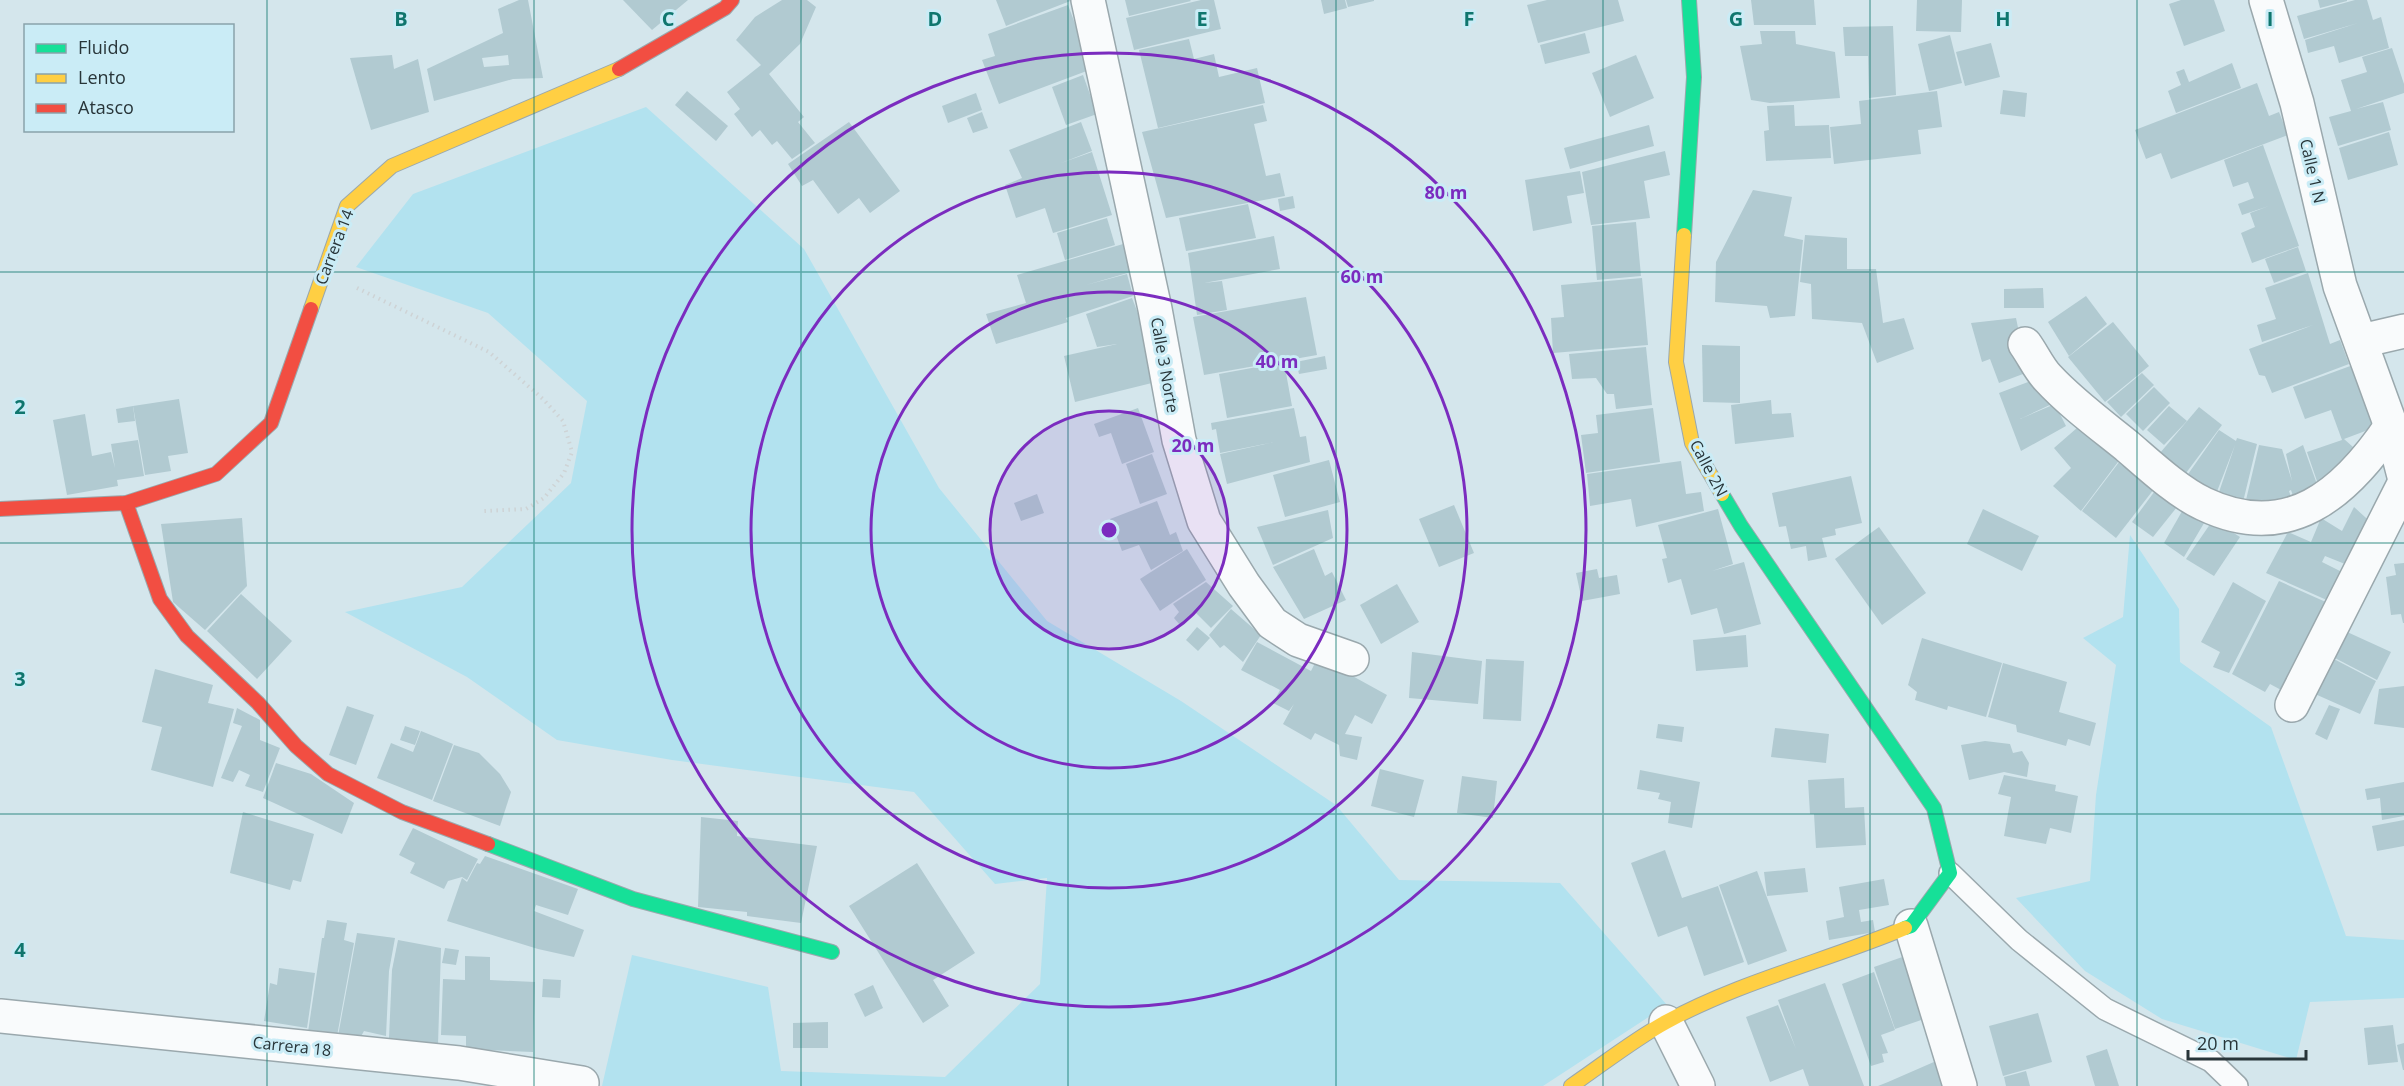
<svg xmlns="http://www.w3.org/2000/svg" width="2404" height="1086" font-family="'Open Sans',sans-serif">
  <rect width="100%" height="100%" fill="#d4e6ec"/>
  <g fill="#b2e2ef">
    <polygon points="646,107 804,249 939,488 1047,621 1181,701 1336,805 1399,880 1560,883 1667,1005 1543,1086 602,1086 632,955 768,987 781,1071 945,1077 1040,984 1047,878 995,884 914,792 672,760 557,740 467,677 345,612 462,587 571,483 587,401 488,313 356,267 413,194"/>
    <polygon points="2130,535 2179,609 2180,662 2271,727 2346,936 2404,940 2404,998 2310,1002 2296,1060 2162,1019 2085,971 2016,898 2090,881 2096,795 2116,665 2083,638 2123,617"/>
  </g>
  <g fill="#b1cad1" fill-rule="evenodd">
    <path d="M519 0H528L543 78 513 79 434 101 427 69 503 33 498 9ZM508 55 509 65 484 67 482 58Z"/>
    <polygon points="623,0 688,0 652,30"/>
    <polygon points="782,0 807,0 816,7 800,44 769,74 804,117 798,122 815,143 792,159 777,141 772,145 760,130 752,137 734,114 740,109 727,92 761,65 736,40 755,17"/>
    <polygon points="996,0 1073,0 1006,26"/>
    <polygon points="1125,0 1190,0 1191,1 1129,16"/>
    <polygon points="1201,0 1214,0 1221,29 1134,50 1126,18"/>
    <polygon points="1321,0 1345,0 1347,8 1324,14"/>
    <polygon points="1346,0 1374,0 1374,1 1348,7"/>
    <polygon points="1547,0 1618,0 1624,21 1538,43 1527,5"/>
    <polygon points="1751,0 1814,0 1816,25 1754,25"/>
    <polygon points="1917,0 1962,0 1961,32 1916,31"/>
    <polygon points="2181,0 2214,0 2225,31 2184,46 2169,4"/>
    <polygon points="2318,0 2347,0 2347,1 2320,8"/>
    <polygon points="2355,0 2367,0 2373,20 2381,17 2389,48 2339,63 2334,46 2308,53 2305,40 2358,23 2304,39 2297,16"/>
    <polygon points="1068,5 1092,69 999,104 982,60 995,56 988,34"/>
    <polygon points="1893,26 1896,95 1869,98 1868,56 1845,56 1843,27"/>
    <polygon points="1760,31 1795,31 1796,44 1835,52 1840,98 1770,103 1751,100 1740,46 1762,44"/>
    <polygon points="1585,33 1590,53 1545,64 1540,45"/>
    <polygon points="1950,35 1962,83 1929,91 1918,44"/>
    <polygon points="1189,39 1194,59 1214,54 1219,77 1257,68 1265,103 1158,128 1139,50"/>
    <polygon points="1991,43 2000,77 1965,86 1956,52"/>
    <polygon points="2392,48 2404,84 2404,93 2356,109 2383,102 2391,130 2338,146 2329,117 2351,111 2341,80 2367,72 2362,57"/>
    <polygon points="392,55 394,69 418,59 429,112 371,130 350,58"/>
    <polygon points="1636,55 1654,98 1610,117 1592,73"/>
    <polygon points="2232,63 2241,88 2176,113 2168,91 2181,85 2176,72 2184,69 2189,82"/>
    <polygon points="1083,75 1097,114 1066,125 1052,87"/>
    <polygon points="2257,83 2269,116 2279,112 2288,135 2171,179 2161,153 2146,159 2135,130"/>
    <polygon points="2003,90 2027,93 2025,117 2000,114"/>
    <polygon points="687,91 728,126 716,141 675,105"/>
    <polygon points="1937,91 1942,127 1918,130 1921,154 1834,164 1830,127 1861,124 1859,101"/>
    <polygon points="976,93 982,110 948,123 942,106"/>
    <polygon points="1263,105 1267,121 1254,124 1266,176 1280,173 1285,196 1166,218 1142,132"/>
    <polygon points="1794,105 1795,126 1829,125 1831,158 1766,161 1764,131 1769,130 1767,106"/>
    <polygon points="982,112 988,128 973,133 967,118"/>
    <polygon points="849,122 900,191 870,213 859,198 838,214 813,180 802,186 788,164"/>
    <polygon points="1081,122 1092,151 1061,163 1092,152 1112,215 1053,233 1045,208 1016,218 1005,185 1022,178 1009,150"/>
    <polygon points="1649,125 1654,146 1570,169 1564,148"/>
    <polygon points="2389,132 2398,165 2348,180 2339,148"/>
    <polygon points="2263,145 2299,246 2252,263 2241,233 2255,227 2250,213 2269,206 2242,215 2238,204 2254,198 2248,182 2233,187 2224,160"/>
    <polygon points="1665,151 1670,175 1644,181 1650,218 1591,225 1582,172"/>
    <polygon points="1580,171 1584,193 1567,196 1572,223 1533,231 1525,180"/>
    <polygon points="1753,190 1792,197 1784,236 1803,240 1795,316 1770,318 1767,306 1715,302 1716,262"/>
    <polygon points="1293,196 1295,208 1280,211 1278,199"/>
    <polygon points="1248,204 1256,238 1186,251 1179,218"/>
    <polygon points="1107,218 1115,245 1065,260 1057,233"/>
    <polygon points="1636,222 1641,276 1597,280 1592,226"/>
    <polygon points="1805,235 1847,238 1847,269 1876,269 1883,323 1904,318 1914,349 1877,363 1862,323 1812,319 1811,284 1800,282"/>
    <polygon points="1274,236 1280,269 1204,283 1222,281 1227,310 1197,315 1188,253"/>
    <polygon points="1130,242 1138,270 1086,285 1127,274 1133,296 1066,318 1068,322 996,344 986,314 1026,303 1017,275"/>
    <polygon points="2298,247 2306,271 2274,283 2265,259"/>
    <polygon points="2308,273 2330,344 2340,340 2349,364 2272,393 2265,376 2259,375 2249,349 2313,325 2262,342 2257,325 2276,319 2265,288"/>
    <polygon points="1642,278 1648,345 1553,353 1551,318 1564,317 1561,285"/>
    <polygon points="2043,288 2044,308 2004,308 2004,289"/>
    <polygon points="2086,296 2107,324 2069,356 2048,322"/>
    <polygon points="1306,297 1317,355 1204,375 1193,317"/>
    <polygon points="1132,298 1164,380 1075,402 1064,356 1117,344 1097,347 1086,314"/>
    <polygon points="2016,318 2022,347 2031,371 1999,383 1990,359 1982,362 1971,323"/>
    <polygon points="2113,322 2149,366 2105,402 2068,357"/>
    <polygon points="1702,345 1740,346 1740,403 1703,402"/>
    <polygon points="1646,347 1652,405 1616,409 1614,394 1607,394 1596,378 1572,379 1569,354"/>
    <polygon points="1325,356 1327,369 1299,374 1296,362"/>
    <polygon points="1284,362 1292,406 1227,418 1219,374"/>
    <polygon points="2353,365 2376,427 2344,439 2362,455 2318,484 2307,452 2342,440 2331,410 2305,419 2293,387"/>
    <polygon points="2142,373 2154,385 2121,417 2107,402"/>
    <polygon points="2041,377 2054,403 2020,419 2055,404 2066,426 2021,451 1999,393"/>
    <polygon points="2154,387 2170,403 2143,431 2126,414"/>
    <polygon points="179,399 188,453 168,456 171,471 145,475 133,406"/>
    <polygon points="1771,400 1772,414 1791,413 1794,437 1735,444 1731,405"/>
    <polygon points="133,406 135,421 118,423 116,409"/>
    <polygon points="2169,406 2187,421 2164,445 2147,430"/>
    <polygon points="2199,407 2222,425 2186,473 2160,453"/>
    <polygon points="1138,408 1154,452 1122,464 1111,433 1099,437 1094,424"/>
    <polygon points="1294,408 1300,437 1306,436 1310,462 1227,484 1220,454 1274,442 1220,453 1216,429 1212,430 1211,423"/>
    <polygon points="1653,408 1660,462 1586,473 1581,435 1598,433 1596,415"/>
    <polygon points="85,414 92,456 111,452 115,468 111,444 138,440 144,476 117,480 118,486 67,495 53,420"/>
    <polygon points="2085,421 2127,450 2081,511 2053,486 2071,468 2054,448"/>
    <polygon points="2219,430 2236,441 2237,438 2257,444 2243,502 2218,495 2235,445 2216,494 2186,477"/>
    <polygon points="2259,445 2282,449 2292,481 2286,454 2303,445 2318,487 2293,496 2291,490 2289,491 2292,500 2246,500"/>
    <polygon points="2126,453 2161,480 2116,538 2082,511"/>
    <polygon points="1152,454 1167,494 1140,504 1126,464"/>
    <polygon points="1329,460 1340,502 1285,517 1273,475"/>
    <polygon points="1681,461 1686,494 1701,492 1704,511 1636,527 1631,499 1590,506 1587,474"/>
    <polygon points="1851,476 1862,523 1835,529 1836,535 1822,538 1827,557 1808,561 1806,546 1791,549 1786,526 1779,527 1772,493"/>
    <polygon points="2160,484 2181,502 2153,537 2132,522"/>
    <polygon points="1037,494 1044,513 1021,521 1014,503"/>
    <polygon points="1157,501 1170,535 1176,532 1183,551 1151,570 1139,545 1122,551 1110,519"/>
    <polygon points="1454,505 1474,553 1439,567 1419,519"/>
    <polygon points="2185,506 2207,518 2184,557 2164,543"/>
    <polygon points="2354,507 2376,527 2350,566 2325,556 2322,562 2346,574 2329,601 2266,573 2288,532 2311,542 2321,518 2342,531"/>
    <polygon points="1718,509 1733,564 1712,571 1744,562 1761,624 1724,634 1717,608 1691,615 1681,579 1668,583 1662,559 1667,558 1658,525"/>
    <polygon points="1983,509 2039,536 2022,571 1967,544"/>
    <polygon points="1328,510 1333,538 1273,565 1257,527"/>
    <polygon points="242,518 247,586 205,630 173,602 161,524"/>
    <polygon points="2213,520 2240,537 2214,576 2186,559"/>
    <polygon points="1879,527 1926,593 1882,625 1835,559"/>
    <polygon points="1187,549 1206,580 1160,611 1140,579"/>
    <polygon points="1314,549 1325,576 1332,572 1346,600 1304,619 1273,567"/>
    <polygon points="2404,563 2404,623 2403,623 2401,614 2391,615 2386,577 2396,575 2394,564"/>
    <polygon points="1597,569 1599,578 1617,575 1620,594 1582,601 1576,573"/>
    <polygon points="2279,581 2328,603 2283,691 2270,684 2265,692 2232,674"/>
    <polygon points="1206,582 1233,606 1211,628 1195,612 1180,625 1174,618 1179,612 1173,604"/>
    <polygon points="2233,582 2266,601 2229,673 2213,667 2220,652 2201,642"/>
    <polygon points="1397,584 1419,622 1381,644 1360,605"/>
    <polygon points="241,594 292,641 257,679 207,631"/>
    <polygon points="1231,609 1261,635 1243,662 1224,645 1220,648 1209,635"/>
    <polygon points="1197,627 1210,638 1198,651 1186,640"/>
    <polygon points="2345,631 2391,652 2377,680 2333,657"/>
    <polygon points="1746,635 1748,667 1696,671 1693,640"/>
    <polygon points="1922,638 2002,663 1986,717 1948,706 1947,710 1915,700 1917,692 1908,685"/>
    <polygon points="1257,642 1311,671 1318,657 1387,695 1372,724 1355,715 1345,734 1362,737 1357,760 1340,756 1339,745 1315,733 1311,740 1283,724 1294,704 1289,711 1273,703 1280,690 1241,670"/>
    <polygon points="1412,652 1482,661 1478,704 1409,698"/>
    <polygon points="2332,658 2376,681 2360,714 2315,694"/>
    <polygon points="1486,659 1524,661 1521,721 1483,719"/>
    <polygon points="2003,663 2067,682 2059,712 2096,723 2090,746 2068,739 2066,746 2017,732 2016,725 1988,717"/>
    <polygon points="155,669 213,685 208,703 234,709 213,787 151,770 162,727 142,722"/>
    <polygon points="2404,686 2404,728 2374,724 2379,689"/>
    <polygon points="2329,705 2340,709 2327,740 2315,734"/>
    <polygon points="347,706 374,715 356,765 329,755"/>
    <polygon points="237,708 260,720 260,740 280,748 263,792 245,786 250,775 239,770 233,782 221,778 242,726 233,723"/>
    <polygon points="1658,724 1684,727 1682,742 1656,738"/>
    <polygon points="405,726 420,731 415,745 400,740"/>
    <polygon points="1775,728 1829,734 1826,763 1771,757"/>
    <polygon points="421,731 453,744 432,800 377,778 391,743 413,752"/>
    <polygon points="1985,741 2010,744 2013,753 2022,751 2029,763 2027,777 2004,772 1969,780 1961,745"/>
    <polygon points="454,745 479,753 500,774 511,792 500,826 433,801"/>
    <polygon points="276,763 311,774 354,803 342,834 263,798"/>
    <polygon points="1380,769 1424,780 1414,817 1371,806"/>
    <polygon points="1640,770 1700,782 1692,828 1668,823 1671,802 1658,799 1660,793 1637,789"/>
    <polygon points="2004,775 2056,785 2055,791 2078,796 2071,833 2050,828 2046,844 2004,836 2011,797 1998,794"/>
    <polygon points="1462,776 1497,781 1493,818 1457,813"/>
    <polygon points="1844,778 1845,808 1864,807 1866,845 1816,848 1814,814 1810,814 1808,780"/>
    <polygon points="2404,782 2404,816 2382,820 2380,798 2367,800 2365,789"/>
    <polygon points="243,812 314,834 301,882 293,880 290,890 230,873"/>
    <polygon points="701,817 738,821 737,836 817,846 801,923 747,916 747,912 698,907"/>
    <polygon points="2404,820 2404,846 2377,851 2372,826"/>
    <polygon points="413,828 478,859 467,880 462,877 448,881 444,889 410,873 415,863 399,855"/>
    <polygon points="1665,850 1682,898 1718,886 1744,962 1704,976 1687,926 1658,937 1631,863"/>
    <polygon points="485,856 578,889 568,915 536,905 534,911 584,930 574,957 538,949 447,921 462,878 467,882 477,863 480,864"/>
    <polygon points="917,863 975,953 933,980 949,1006 923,1023 849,906"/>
    <polygon points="1805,868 1808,892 1767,896 1764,872"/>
    <polygon points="1757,871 1787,951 1748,965 1719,885"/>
    <polygon points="1884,879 1889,905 1859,910 1861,922 1873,920 1875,932 1829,940 1826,921 1844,917 1839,887"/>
    <polygon points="327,920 347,923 344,940 354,943 337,1036 308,1032 322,938 324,938"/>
    <polygon points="357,933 395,938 389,971 386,1036 364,1031 359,1040 338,1036"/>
    <polygon points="398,940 441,948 438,1045 389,1038 392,970"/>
    <polygon points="445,948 459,950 456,965 442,963"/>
    <polygon points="1908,955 1930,1017 1895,1029 1874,967"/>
    <polygon points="465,956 490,957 490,980 535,982 533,1052 466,1049 466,1036 441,1035 443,979 465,980"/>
    <polygon points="279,968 315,973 307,1028 264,1021 270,983 277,985"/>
    <polygon points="1874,972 1895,1030 1881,1035 1888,1053 1882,1054 1884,1062 1871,1066 1842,984"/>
    <polygon points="543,979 561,980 560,998 542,997"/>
    <polygon points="1825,983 1864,1086 1809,1086 1803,1069 1770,1082 1746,1017 1778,1005 1796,1049 1778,1000"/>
    <polygon points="873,985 883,1008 865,1017 854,994"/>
    <polygon points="2038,1013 2052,1062 2003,1076 1989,1026"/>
    <polygon points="828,1022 828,1048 793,1048 793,1023"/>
    <polygon points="2393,1025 2398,1062 2368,1065 2364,1028"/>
    <polygon points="2404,1043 2404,1070 2403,1070 2397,1045"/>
    <polygon points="2107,1049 2119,1086 2095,1086 2086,1056"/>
    <polygon points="1943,1058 1953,1086 1878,1086 1888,1082"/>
    <polygon points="2026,1071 2030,1086 2006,1086 2004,1077"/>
  </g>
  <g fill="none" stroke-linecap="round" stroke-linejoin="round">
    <g stroke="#9aa8ad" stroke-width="24">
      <polyline id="lane" points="1950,873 2019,940 2105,1009 2211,1061 2237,1086"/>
    </g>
    <g stroke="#9aa8ad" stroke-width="36">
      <g id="street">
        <polyline points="1088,0 1155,309 1179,440 1204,521 1244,585 1272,623 1298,640 1352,659"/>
        <polyline points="2266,0 2297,103 2340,286 2391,426 2404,476"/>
        <polyline points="2361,341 2404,331"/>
        <path d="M2025 344C2033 355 2039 369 2048 378 2071 403 2101 425 2127 446 2149 465 2178 492 2204 504 2288 544 2345 494 2391 426"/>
        <polyline points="2292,705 2404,484"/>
        <polyline points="1911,926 1960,1086"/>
        <polyline points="0,1016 459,1063 582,1083"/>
        <polyline points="1666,1022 1698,1086"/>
      </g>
    </g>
    <g stroke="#9aa8ad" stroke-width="16">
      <g id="fast">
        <polyline points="1684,235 1694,77 1689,0"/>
        <polyline points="1722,494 1741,526 1934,808 1950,873 1911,926 1905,928"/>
        <polyline points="488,844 633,899 832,952"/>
      </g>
    </g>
    <g stroke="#9aa8ad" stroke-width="16">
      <g id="slow">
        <polyline points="1684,235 1676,362 1692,443 1722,494"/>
        <polyline points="311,309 347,206 392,166 619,69"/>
        <path d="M1571 1086C1602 1065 1633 1040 1666 1022 1741 981 1826 961 1905 928"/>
      </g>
    </g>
    <g stroke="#9aa8ad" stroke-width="16">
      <g id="jam">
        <polyline points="619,69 725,8 732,0"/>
        <polyline points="126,503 160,599 187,636 258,703 296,746 328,774 402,812 488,844"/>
        <polyline points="0,509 126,503 216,474 271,423 311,309"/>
      </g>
    </g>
    <polyline stroke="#ced3d5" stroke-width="4" stroke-dasharray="1.5 4.5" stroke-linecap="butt" points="357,288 489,352 543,399 563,421 572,452 564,473 544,498 526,509 484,511"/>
    <use href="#lane" stroke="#f9fbfc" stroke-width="21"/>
    <use href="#street" stroke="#f9fbfc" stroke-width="33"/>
    <use href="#fast" stroke="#16e098" stroke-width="14"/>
    <use href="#slow" stroke="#ffcf43" stroke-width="14"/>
    <use href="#jam" stroke="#f24e42" stroke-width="14"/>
  </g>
  <path fill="none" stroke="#0f766e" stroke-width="1.5" stroke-opacity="0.55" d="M267 0V1086M534 0V1086M801 0V1086M1068 0V1086M1336 0V1086M1603 0V1086M1870 0V1086M2137 0V1086M0 272H2404M0 543H2404M0 814H2404"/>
  <circle cx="1109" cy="530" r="119" fill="#7b2cbf" fill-opacity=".12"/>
  <g fill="none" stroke="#7b2cbf" stroke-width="3">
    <circle cx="1109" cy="530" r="119"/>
    <circle cx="1109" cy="530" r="238"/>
    <circle cx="1109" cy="530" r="358"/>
    <circle cx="1109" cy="530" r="477"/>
  </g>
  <g text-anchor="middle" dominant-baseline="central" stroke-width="6" stroke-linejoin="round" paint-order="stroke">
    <g font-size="16" fill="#283539" stroke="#caecf6">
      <text transform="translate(2313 171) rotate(77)">Calle 1 N</text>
      <text transform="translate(334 247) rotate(-69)">Carrera 14</text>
      <text transform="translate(1165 365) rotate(80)">Calle 3 Norte</text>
      <text transform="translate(1709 468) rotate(62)">Calle 2N</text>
      <text transform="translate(292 1046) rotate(6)">Carrera 18</text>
    </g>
  </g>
  <g font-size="20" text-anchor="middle" font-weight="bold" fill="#0f766e" stroke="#caecf6" stroke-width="6" stroke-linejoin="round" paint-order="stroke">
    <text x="401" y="26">B</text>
    <text x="668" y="26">C</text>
    <text x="935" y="26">D</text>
    <text x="1202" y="26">E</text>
    <text x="1469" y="26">F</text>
    <text x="1736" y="26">G</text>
    <text x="2003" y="26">H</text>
    <text x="2270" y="26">I</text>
    <text x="20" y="414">2</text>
    <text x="20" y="686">3</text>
    <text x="20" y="957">4</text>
  </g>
  <circle cx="1109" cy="530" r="9" fill="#7b2cbf" stroke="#caecf6" stroke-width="3"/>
  <g font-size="18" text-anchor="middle" font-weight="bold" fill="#7b2cbf" stroke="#caecf6" stroke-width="6" stroke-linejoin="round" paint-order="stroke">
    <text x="1446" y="199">80 m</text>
    <text x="1362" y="283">60 m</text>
    <text x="1277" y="368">40 m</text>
    <text x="1193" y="452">20 m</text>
  </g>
  <rect x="24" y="24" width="210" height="108" fill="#caecf6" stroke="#89a3aa" stroke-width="1.5"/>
  <rect x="36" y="44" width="30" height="9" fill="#16e098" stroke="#89a3aa" stroke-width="1.5"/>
  <text x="78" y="54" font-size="18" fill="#283539">Fluido</text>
  <rect x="36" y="74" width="30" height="9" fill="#ffcf43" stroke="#89a3aa" stroke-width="1.5"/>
  <text x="78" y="84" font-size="18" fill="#283539">Lento</text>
  <rect x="36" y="104" width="30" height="9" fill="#f24e42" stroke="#89a3aa" stroke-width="1.5"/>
  <text x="78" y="114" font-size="18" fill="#283539">Atasco</text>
  <path d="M2188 1050v9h118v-9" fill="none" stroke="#283539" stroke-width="3"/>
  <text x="2197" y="1050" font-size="18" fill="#283539" stroke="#caecf6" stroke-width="4.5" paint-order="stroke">20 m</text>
</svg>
